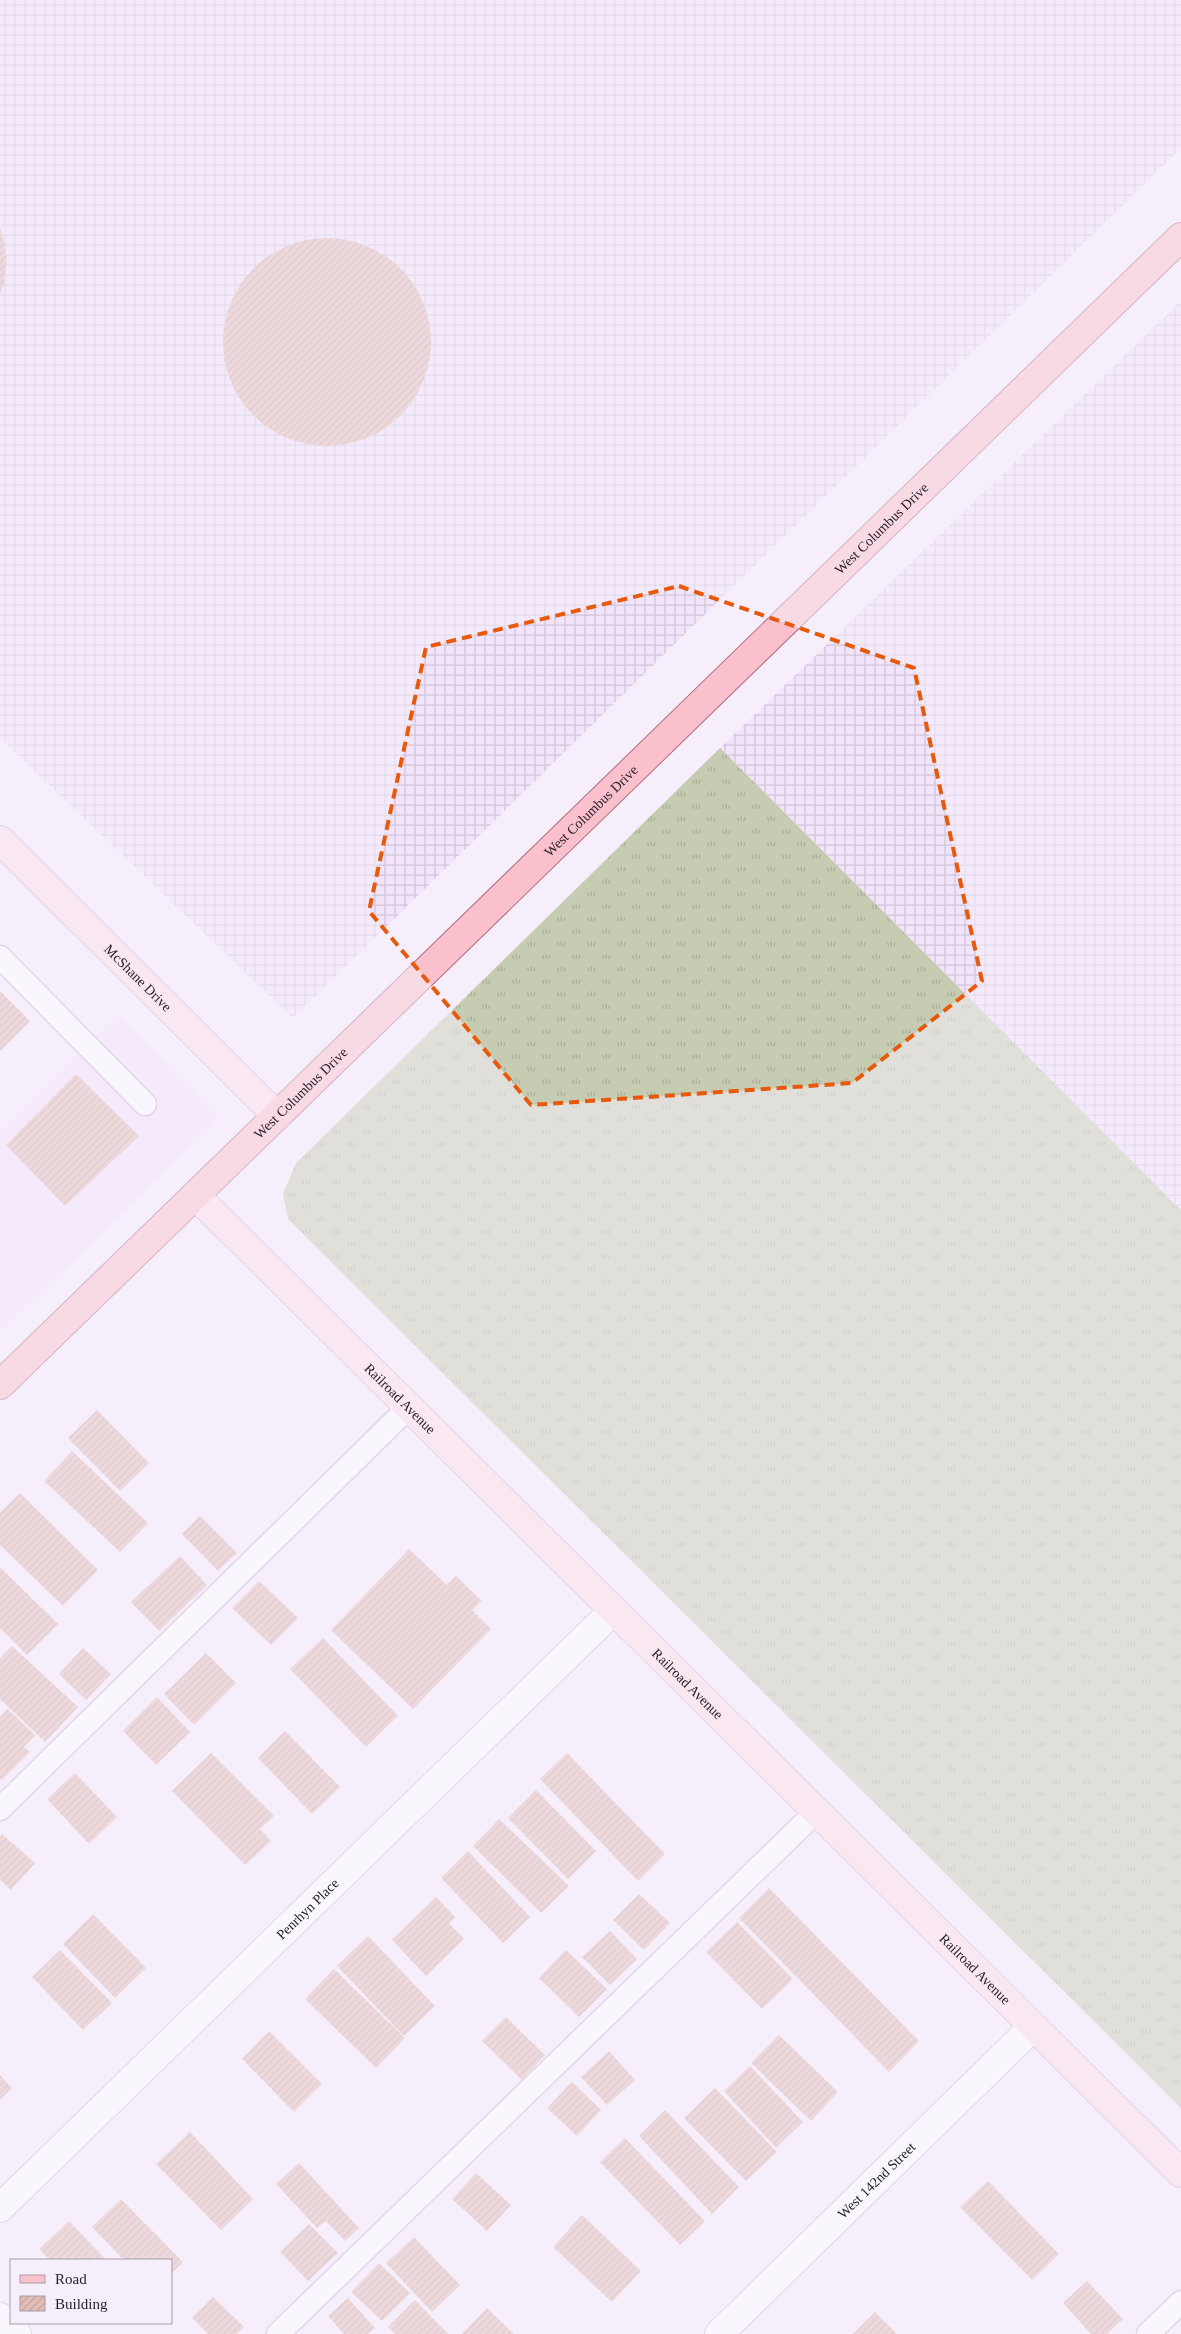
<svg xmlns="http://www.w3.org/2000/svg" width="1181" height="2334" font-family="'Times New Roman',serif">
  <defs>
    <pattern id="industrial-grid" width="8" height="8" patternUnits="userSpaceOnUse" patternTransform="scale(1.25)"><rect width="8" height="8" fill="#f2e5fb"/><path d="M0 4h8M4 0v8" fill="none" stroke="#d0c4d7"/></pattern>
    <pattern id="grass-tufts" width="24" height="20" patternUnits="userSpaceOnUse" patternTransform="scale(1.25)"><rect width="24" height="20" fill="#c5ccb2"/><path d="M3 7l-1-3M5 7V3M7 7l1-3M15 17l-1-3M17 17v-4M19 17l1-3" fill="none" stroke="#a9af99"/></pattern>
    <pattern id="building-hatch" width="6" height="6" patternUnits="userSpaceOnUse" patternTransform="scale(1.25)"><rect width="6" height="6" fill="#e3beb6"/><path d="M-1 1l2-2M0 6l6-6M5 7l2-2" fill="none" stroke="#c3a39d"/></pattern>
  </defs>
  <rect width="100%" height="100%" fill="#f6effb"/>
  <polygon fill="#f2e5fb" points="118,1015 220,1119 0,1332 0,1131"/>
  <g fill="url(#industrial-grid)">
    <polygon points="0,0 1181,0 1181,148 293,1018 0,738"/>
    <polygon points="1181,301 1181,1210 720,748"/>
  </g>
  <polygon fill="url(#grass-tufts)" points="720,748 1181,1210 1181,2108 288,1219 283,1194 296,1163"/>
  <g fill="url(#building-hatch)">
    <polygon points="0,226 7,259 4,284 0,294"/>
    <circle cx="327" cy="342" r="104"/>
    <polygon points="0,991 30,1021 0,1051"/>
    <polygon points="76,1074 139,1136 65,1206 6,1145"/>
    <polygon points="97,1410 149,1463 120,1491 68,1438"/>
    <polygon points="72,1451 148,1523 120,1552 44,1481"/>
    <polygon points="20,1493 98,1570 63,1606 0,1545 0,1513"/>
    <polygon points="200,1516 237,1553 218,1571 182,1534"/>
    <polygon points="409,1549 447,1585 456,1576 482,1601 472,1610 491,1629 413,1709 331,1630"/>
    <polygon points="180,1556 207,1585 159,1631 131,1602"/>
    <polygon points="0,1567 58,1624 27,1655 0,1628"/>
    <polygon points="259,1581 298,1618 271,1645 232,1608"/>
    <polygon points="323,1638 398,1716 366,1747 290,1669"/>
    <polygon points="12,1646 78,1707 45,1742 0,1699 0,1658"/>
    <polygon points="83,1648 111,1674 86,1700 59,1674"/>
    <polygon points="206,1653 236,1683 194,1725 164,1694"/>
    <polygon points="157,1697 190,1732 156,1765 123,1731"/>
    <polygon points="8,1709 35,1735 24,1747 30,1752 2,1780 0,1779 0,1717"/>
    <polygon points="285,1731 340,1787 312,1814 258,1758"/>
    <polygon points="211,1753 274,1816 260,1829 271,1841 245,1865 172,1791"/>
    <polygon points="567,1753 665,1854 638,1881 540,1779"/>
    <polygon points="75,1773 117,1817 89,1844 47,1799"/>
    <polygon points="536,1790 596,1851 568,1879 508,1818"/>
    <polygon points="499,1819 569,1886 541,1913 473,1846"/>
    <polygon points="2,1834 35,1863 11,1890 0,1880 0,1837"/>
    <polygon points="468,1851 530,1917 503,1943 441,1878"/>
    <polygon points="769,1888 919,2041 889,2072 739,1918"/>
    <polygon points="639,1894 670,1923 644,1950 613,1920"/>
    <polygon points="436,1897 455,1917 449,1923 464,1939 426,1976 392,1940"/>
    <polygon points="93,1914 146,1968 115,1998 63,1944"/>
    <polygon points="737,1922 793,1979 762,2009 706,1952"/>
    <polygon points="610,1931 637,1959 610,1985 582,1957"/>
    <polygon points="368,1936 435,2006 404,2036 337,1966"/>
    <polygon points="60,1950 112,2003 83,2030 32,1977"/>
    <polygon points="566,1950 607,1989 579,2017 539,1978"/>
    <polygon points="334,1969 405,2038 376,2068 305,1999"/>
    <polygon points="506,2017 545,2055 522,2080 482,2041"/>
    <polygon points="269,2031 322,2084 294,2112 242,2059"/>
    <polygon points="779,2035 838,2092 811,2121 751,2063"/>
    <polygon points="609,2051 635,2080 607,2105 581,2077"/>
    <polygon points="750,2066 803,2122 776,2148 724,2091"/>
    <polygon points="0,2075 12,2088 0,2100"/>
    <polygon points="572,2082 601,2110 577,2136 547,2108"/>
    <polygon points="715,2088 777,2152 746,2181 684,2118"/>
    <polygon points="665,2110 739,2187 712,2214 639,2136"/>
    <polygon points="190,2132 253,2199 221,2230 156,2164"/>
    <polygon points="625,2138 705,2221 680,2245 600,2162"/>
    <polygon points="299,2163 359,2228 345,2241 326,2221 317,2228 276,2184"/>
    <polygon points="476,2173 511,2205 487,2231 452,2199"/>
    <polygon points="988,2181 1059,2254 1032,2280 960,2207"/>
    <polygon points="121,2199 183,2262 171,2274 171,2260 124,2260 92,2227"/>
    <polygon points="582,2215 641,2271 612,2302 553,2247"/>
    <polygon points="69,2221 106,2260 50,2260 39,2249"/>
    <polygon points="309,2224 338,2253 308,2281 280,2252"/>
    <polygon points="414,2237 460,2285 432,2312 386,2263"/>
    <polygon points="379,2263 410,2293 382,2321 351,2292"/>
    <polygon points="1087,2281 1123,2319 1107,2334 1091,2334 1063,2303"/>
    <polygon points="213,2297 244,2327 237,2334 208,2334 192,2318"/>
    <polygon points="348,2298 375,2328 368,2334 344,2334 328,2316"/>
    <polygon points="415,2300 448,2334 395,2334 388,2327"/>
    <polygon points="487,2308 514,2334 462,2334"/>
    <polygon points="875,2312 897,2334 853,2334"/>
  </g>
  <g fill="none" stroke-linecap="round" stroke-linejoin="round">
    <g stroke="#c9b8d5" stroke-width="25">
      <g id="lane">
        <polyline points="0,957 145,1104"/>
        <polyline points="0,1809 409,1407"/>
        <polyline points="278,2334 817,1811"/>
        <polyline points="1148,2334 1181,2302"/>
      </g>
    </g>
    <g stroke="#c9b8d5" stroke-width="30">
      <g id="street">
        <path id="s1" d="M0 2208 614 1610"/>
        <polyline points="0,2317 17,2334"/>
        <path id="s2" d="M719 2334 1033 2027"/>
      </g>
    </g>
    <g stroke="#c9b8d5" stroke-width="30">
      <g id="secondary">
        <path id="s3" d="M0 840 277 1116"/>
        <path id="s4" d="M195 1195 1181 2173"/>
      </g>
    </g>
    <g stroke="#af6d7d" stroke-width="30">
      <g id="primary">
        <path id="s5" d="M0 1385 1181 237"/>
      </g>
    </g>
    <use href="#lane" stroke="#fff" stroke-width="22"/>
    <use href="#street" stroke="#fff" stroke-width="28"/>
    <use href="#secondary" stroke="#fde0e5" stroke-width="28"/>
    <use href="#primary" stroke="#fac0cb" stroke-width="28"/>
  </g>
  <path d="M0 0H1181V2334H0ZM679 586 914 668 982 981 852 1083 531 1105 369 911 426 647Z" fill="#f6effb" fill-opacity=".55" fill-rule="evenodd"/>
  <path fill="none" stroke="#e8590c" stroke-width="4" stroke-dasharray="10 6" stroke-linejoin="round" d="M679 586 914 668 982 981 852 1083 531 1105 369 911 426 647Z"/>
  <g text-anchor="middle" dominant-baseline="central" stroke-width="5" stroke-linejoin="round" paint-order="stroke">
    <g font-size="14" fill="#28212c" stroke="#f6effb">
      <text stroke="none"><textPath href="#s5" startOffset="1229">West Columbus Drive</textPath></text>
      <text stroke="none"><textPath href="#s5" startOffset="824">West Columbus Drive</textPath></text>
      <text stroke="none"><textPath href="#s3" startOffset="195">McShane Drive</textPath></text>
      <text stroke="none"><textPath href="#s5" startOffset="419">West Columbus Drive</textPath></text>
      <text stroke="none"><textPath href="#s4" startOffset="289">Railroad Avenue</textPath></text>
      <text stroke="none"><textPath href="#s4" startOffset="694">Railroad Avenue</textPath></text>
      <text stroke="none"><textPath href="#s1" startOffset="429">Penrhyn Place</textPath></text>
      <text stroke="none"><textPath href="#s4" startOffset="1099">Railroad Avenue</textPath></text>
      <text stroke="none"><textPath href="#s2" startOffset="220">West 142nd Street</textPath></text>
    </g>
  </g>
  <rect x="10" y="2259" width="162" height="65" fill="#f6effb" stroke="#a49da8"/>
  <rect x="20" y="2275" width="25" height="8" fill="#fac0cb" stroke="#a49da8"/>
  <text x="55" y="2284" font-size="15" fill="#28212c">Road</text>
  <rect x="20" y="2296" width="25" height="15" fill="url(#building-hatch)" stroke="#a49da8"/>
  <text x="55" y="2309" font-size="15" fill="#28212c">Building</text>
</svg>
